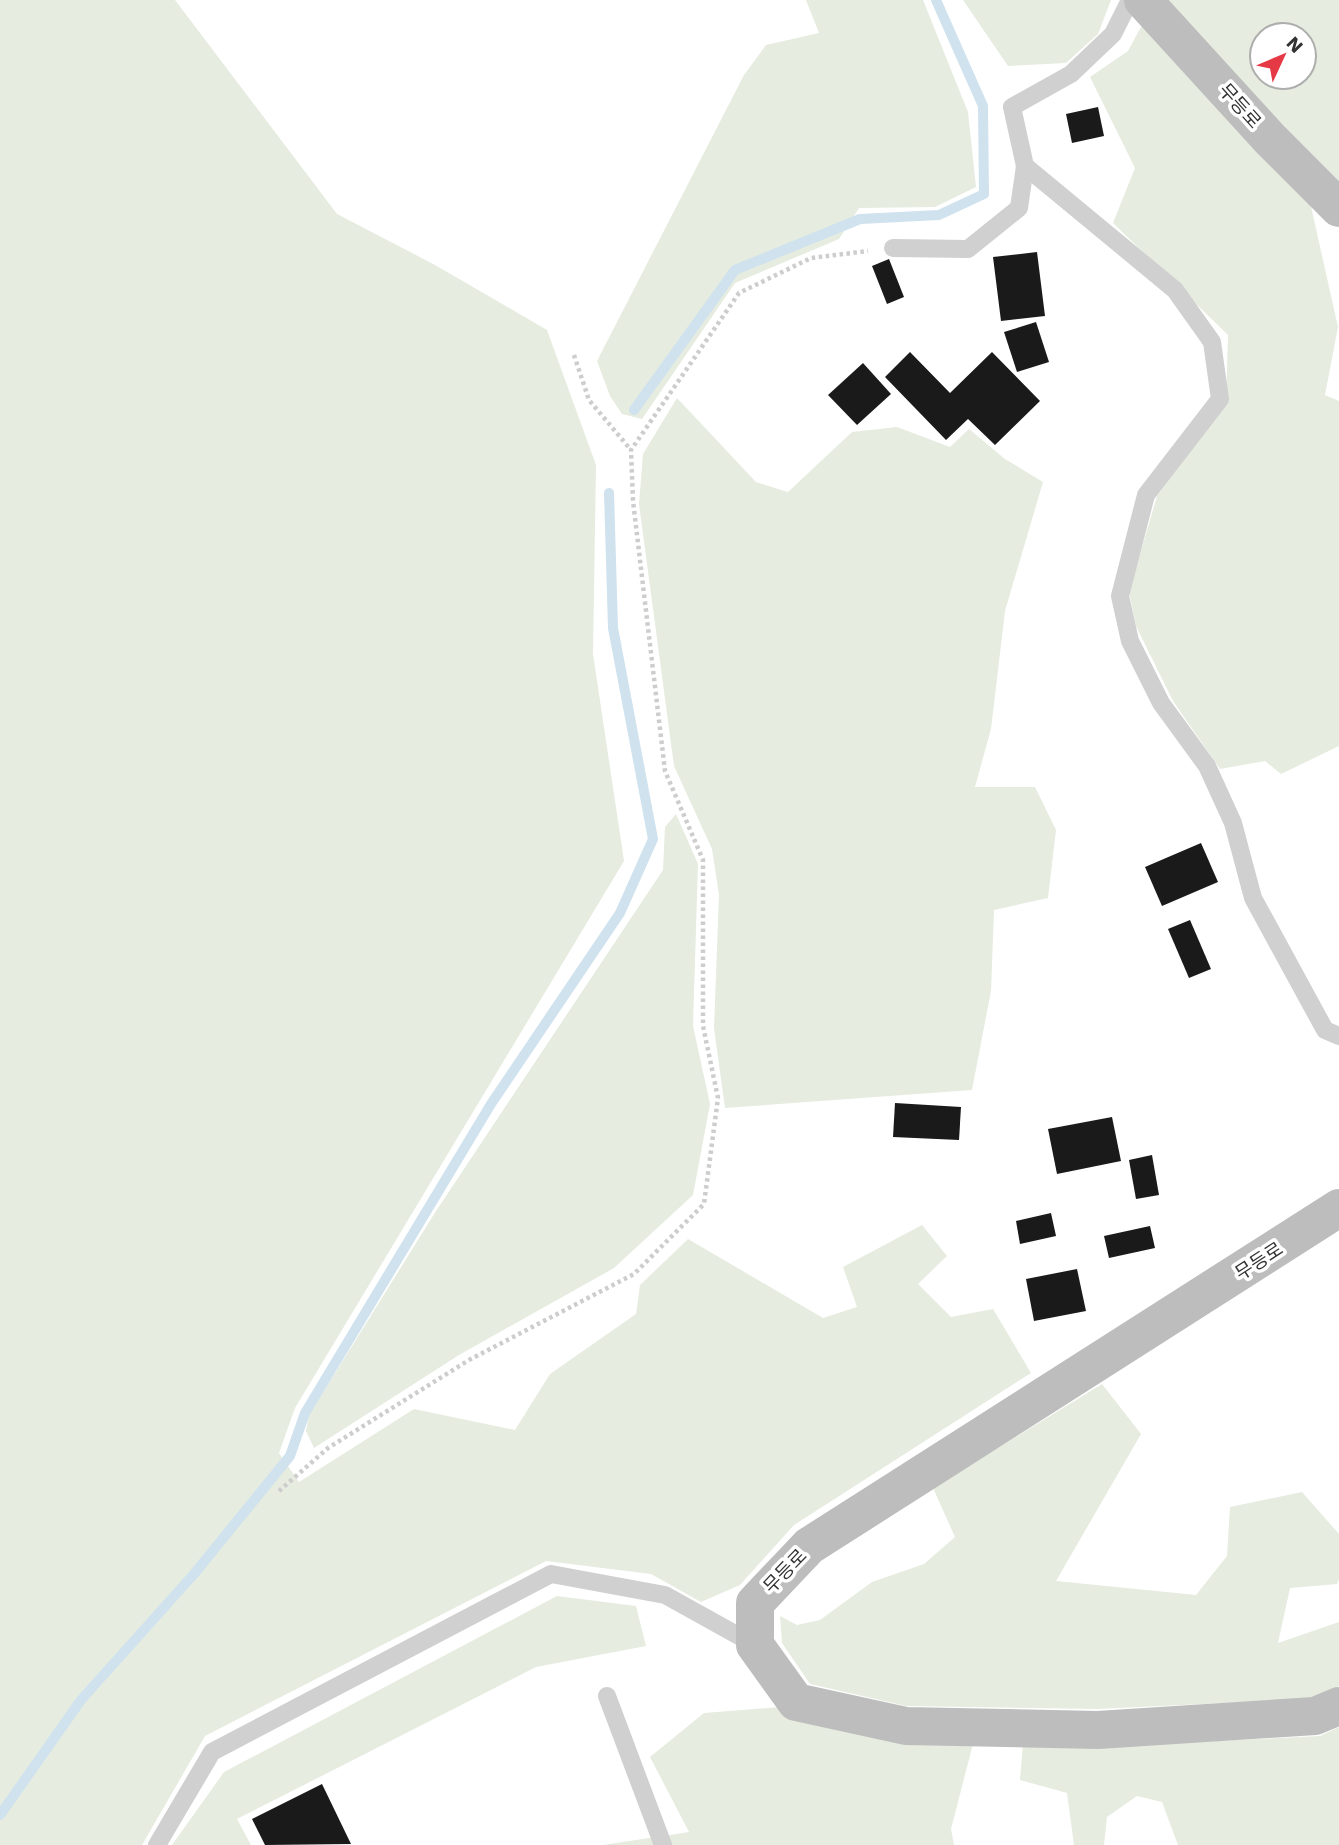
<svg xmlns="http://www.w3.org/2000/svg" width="1339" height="1845" font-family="'Work Sans','Noto Sans KR',sans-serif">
  <rect width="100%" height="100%" fill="#fff"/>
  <g fill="#e6ecdf" fill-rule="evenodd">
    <polygon points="0,0 175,0 337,214 435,265 547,330 596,465 593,654 624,861 295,1408 279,1453 299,1482 414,1409 515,1430 550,1374 636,1314 640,1285 688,1239 823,1318 857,1307 843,1267 922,1225 947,1256 918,1284 951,1317 993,1309 1031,1373 794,1525 740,1585 701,1602 651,1574 546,1561 205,1736 142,1845 0,1845"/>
    <polygon points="806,0 923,0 968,112 976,187 935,207 859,208 839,239 735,283 642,419 622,414 610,396 597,361 744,75 766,45 819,33"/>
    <polygon points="963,0 1111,0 1098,34 1066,63 1008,66"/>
    <path d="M1163 0H1339V185ZM1262 35H1304V77H1262Z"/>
    <polygon points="1143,23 1310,202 1338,327 1325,395 1339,401 1339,746 1281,774 1265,761 1220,769 1173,701 1136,626 1129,592 1157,496 1226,403 1228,335 1113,223 1135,168 1090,77 1128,51"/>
    <polygon points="677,398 756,482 788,492 852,432 897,427 950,447 969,429 1005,459 1043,482 1005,611 991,729 975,787 1035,787 1056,830 1048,898 994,910 991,991 972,1090 725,1108 714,1028 719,895 712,849 674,766 639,504 643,454"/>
    <polygon points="676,814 698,864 693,1026 710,1104 693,1195 614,1268 459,1355 314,1448 306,1431 309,1415 436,1211 663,870 665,827"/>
    <polygon points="1102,1384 1141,1434 1056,1581 1196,1595 1227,1556 1230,1507 1302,1492 1339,1534 1339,1579 1337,1584 1290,1588 1278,1643 1339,1622 1339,1686 1311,1699 1097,1709 906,1706 810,1684 782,1643 780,1616 797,1625 820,1620 872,1582 924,1564 955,1537 933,1488"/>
    <polygon points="557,1596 636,1606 646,1646 536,1667 237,1819 251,1845 172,1845 224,1772"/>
    <polygon points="781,1707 974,1740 951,1829 954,1845 603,1845 689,1832 650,1757 704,1713"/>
    <polygon points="1339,1727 1339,1845 1178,1845 1162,1802 1137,1796 1107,1817 1104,1845 1074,1845 1067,1793 1020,1780 1023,1743 1097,1747 1320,1736"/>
  </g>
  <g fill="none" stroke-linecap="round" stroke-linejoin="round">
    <g stroke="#cfe2ee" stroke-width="10">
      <polyline points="634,410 735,270 860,219 939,215 984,194 983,106 936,0"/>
      <polyline points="0,1815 81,1700 194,1574 290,1456 305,1413 491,1104 620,913 653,839 613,628 609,493"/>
    </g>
  </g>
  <g fill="#1a1a1a">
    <polygon points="1098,107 1104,136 1072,143 1066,114"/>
    <polygon points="1037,252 1045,316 1001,321 993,257"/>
    <polygon points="889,259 904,297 887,304 872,266"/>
    <polygon points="1036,322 1049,362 1017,372 1004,332"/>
    <polygon points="910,352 950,393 992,352 1040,401 995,445 968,419 946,440 885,377"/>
    <polygon points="863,363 891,394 857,425 828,395"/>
    <polygon points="1201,843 1218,882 1162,906 1145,867"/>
    <polygon points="1190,920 1211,969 1189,978 1168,929"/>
    <polygon points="895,1103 961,1107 959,1140 893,1137"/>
    <polygon points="1112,1117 1121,1161 1057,1174 1048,1129"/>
    <polygon points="1152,1155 1159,1195 1136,1199 1129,1160"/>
    <polygon points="1051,1213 1056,1236 1020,1244 1016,1221"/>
    <polygon points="1150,1226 1155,1248 1109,1258 1104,1236"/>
    <polygon points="1077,1269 1086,1311 1034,1321 1026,1279"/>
    <polygon points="322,1784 351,1844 265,1845 252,1819"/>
  </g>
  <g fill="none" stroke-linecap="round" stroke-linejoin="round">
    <g stroke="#cdcdcd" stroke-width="4.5" stroke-dasharray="3.5 3.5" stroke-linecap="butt">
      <polyline points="574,355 589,400 631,450"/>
      <polyline points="279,1491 328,1448 469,1360 634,1274 704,1204 718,1098 703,1026 703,860 665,771 633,501 631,450 739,293 811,258 868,251"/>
    </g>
    <g stroke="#d0d0d0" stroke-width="18">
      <polyline points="1130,0 1113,34 1071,74 1012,107 1025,166 1175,290 1212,342 1220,399 1146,495 1120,596 1130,641 1161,703 1207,766 1233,823 1253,898 1325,1030 1339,1036"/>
      <polyline points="893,248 968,249 1019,208 1025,166"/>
      <polyline points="607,1696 663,1845"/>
      <polyline points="157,1845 212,1752 551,1574 665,1595 755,1645"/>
    </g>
    <g stroke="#bdbdbd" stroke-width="38">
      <polyline points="1143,0 1270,139 1339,208"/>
      <polyline points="1339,1208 809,1546 755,1603 755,1645 796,1702 906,1726 1098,1730 1315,1716 1339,1706"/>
    </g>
  </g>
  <g text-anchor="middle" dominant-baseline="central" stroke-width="7" stroke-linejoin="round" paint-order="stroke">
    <g font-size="19" fill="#333" stroke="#fff">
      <text transform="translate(1240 106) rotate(48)">무등로</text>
      <text transform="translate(1259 1261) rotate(-33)">무등로</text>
      <text transform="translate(785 1571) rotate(-46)">무등로</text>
    </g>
  </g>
  <g transform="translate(1283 56) rotate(46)"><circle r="33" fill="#ffffff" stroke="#adadad" stroke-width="2"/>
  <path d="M0-5L12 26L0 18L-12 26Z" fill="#e63946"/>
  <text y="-10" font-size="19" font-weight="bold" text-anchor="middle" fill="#333333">N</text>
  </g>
</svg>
